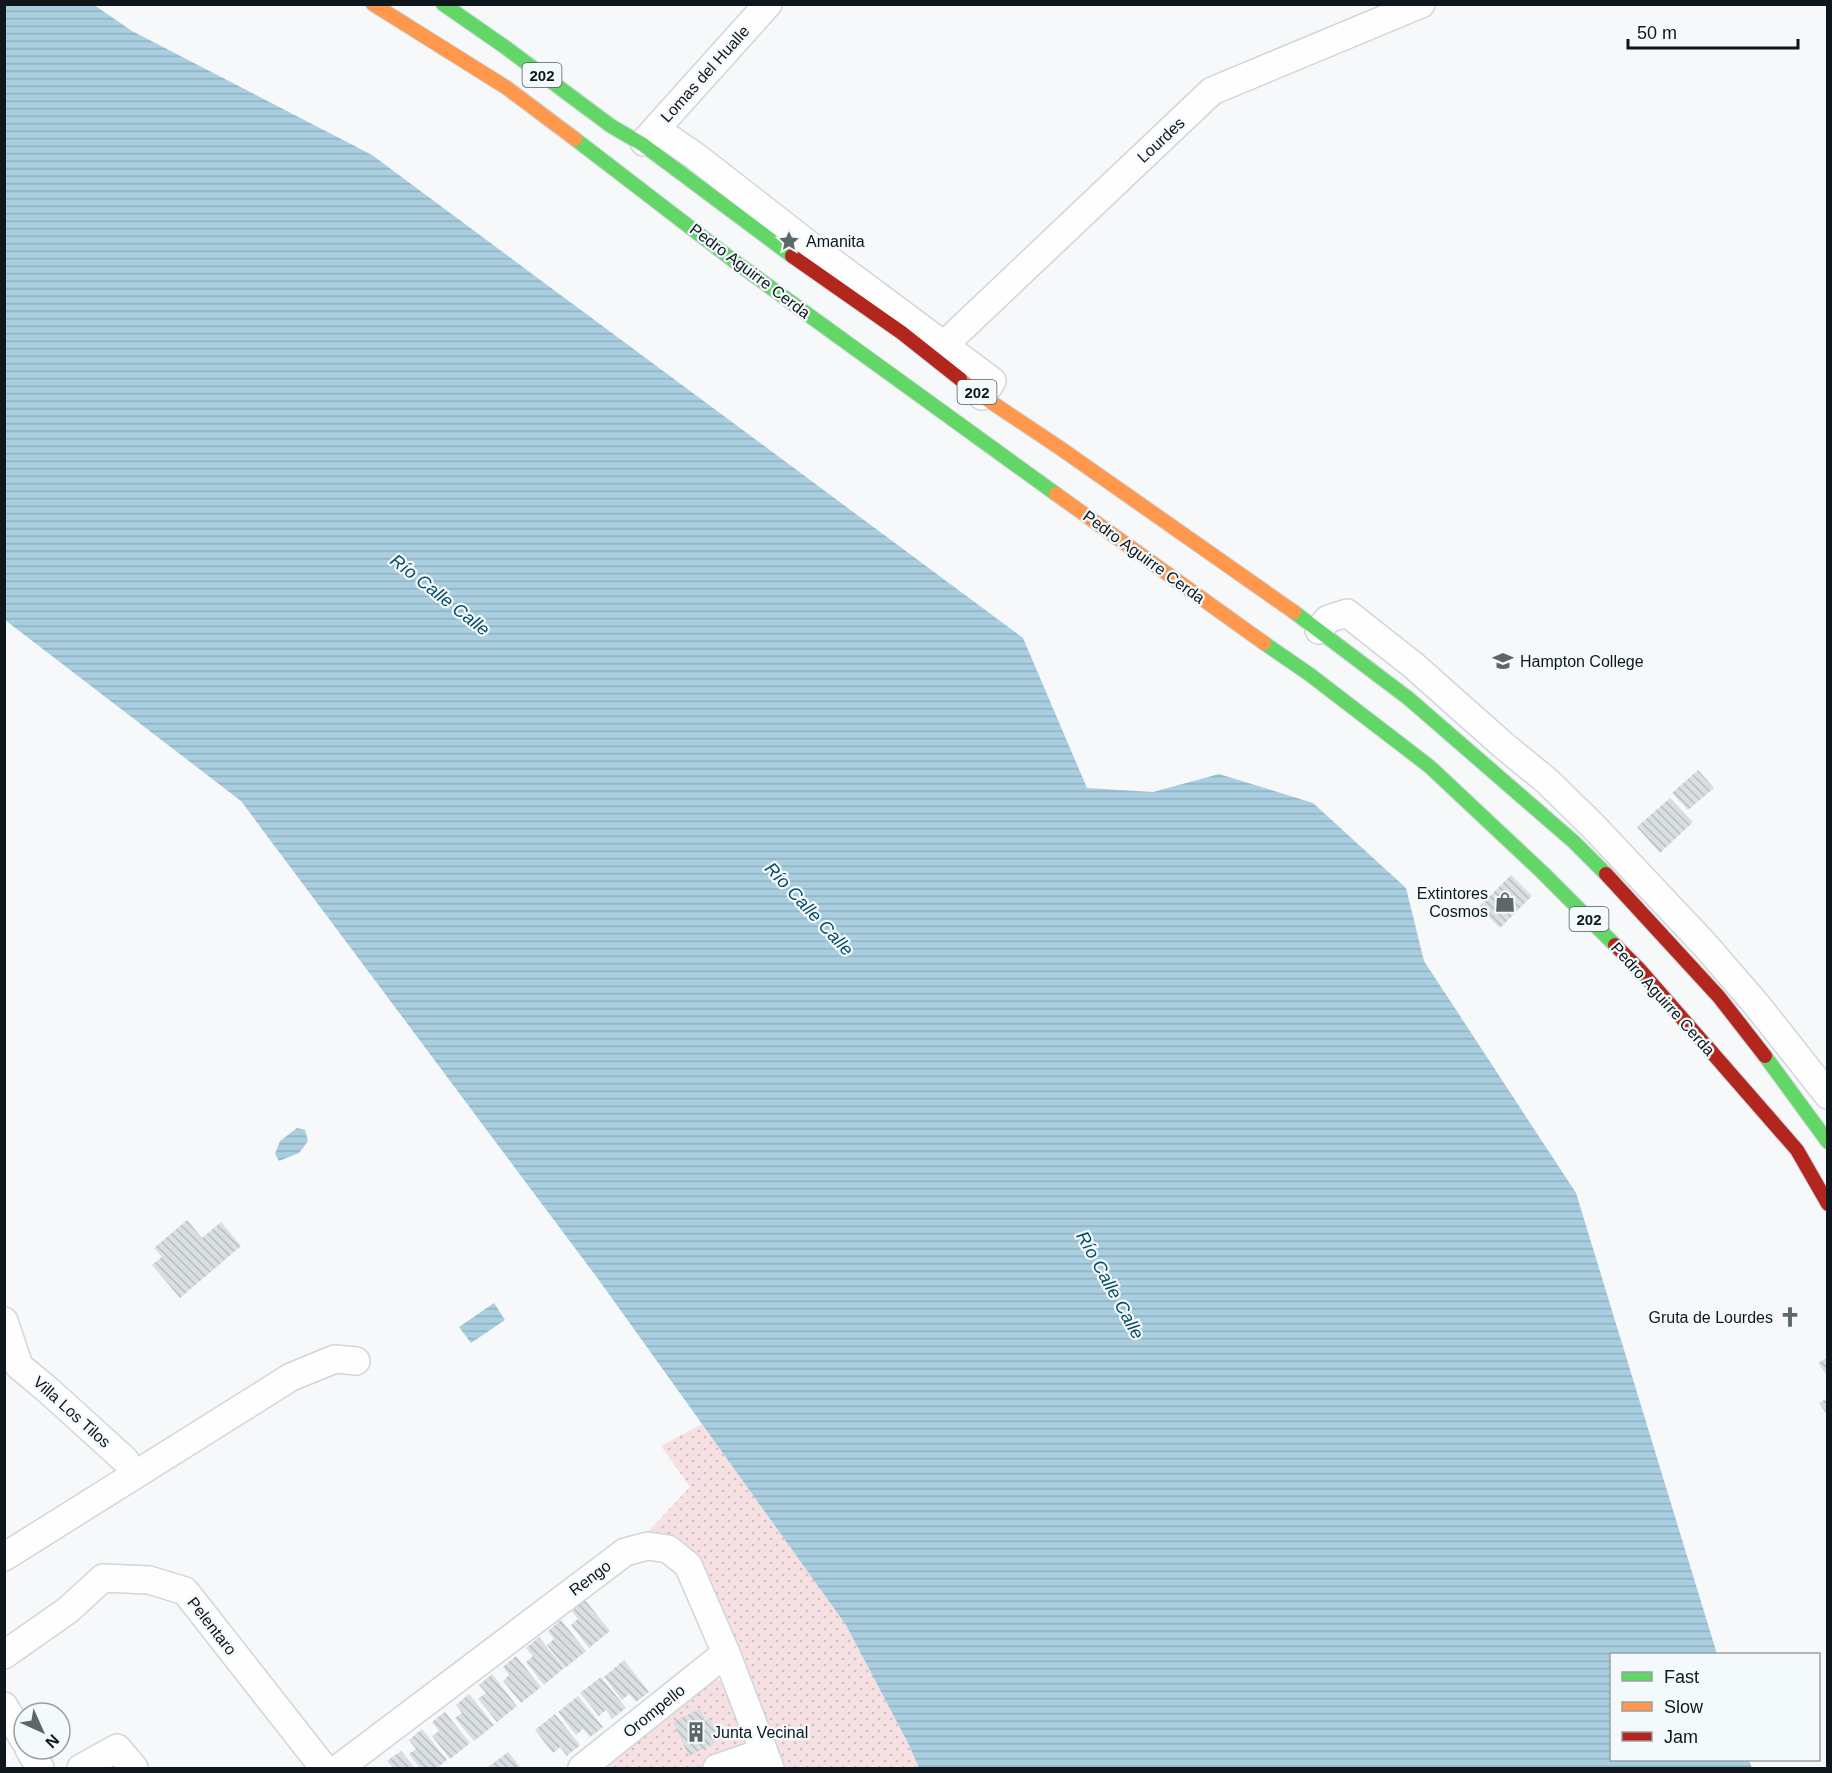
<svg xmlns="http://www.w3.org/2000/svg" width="1832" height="1773" font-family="Arial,sans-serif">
  <defs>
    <pattern id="grass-dots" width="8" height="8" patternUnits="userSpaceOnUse" patternTransform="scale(1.5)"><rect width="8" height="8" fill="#f7e0e2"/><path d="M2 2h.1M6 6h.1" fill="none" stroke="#d3bfc1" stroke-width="1.8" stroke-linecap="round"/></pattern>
    <pattern id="water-rules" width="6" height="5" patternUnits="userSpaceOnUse" patternTransform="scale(1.5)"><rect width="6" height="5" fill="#a9cee0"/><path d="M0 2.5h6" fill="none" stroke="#90b0c0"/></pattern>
    <pattern id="building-back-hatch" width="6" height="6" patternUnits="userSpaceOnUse" patternTransform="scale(1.5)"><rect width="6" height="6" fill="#d8dee1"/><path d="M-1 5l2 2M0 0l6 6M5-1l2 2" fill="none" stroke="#b8bec0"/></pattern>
  </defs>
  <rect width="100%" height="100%" fill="#f6f8fa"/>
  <g fill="url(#grass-dots)">
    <polygon points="702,1424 846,1625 909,1745 919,1768 782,1768 696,1558 645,1535 690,1487 661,1446"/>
    <polygon points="707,1676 722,1681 749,1742 745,1752 698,1768 593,1768"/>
  </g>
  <g fill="url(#water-rules)">
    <polygon points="4,5 94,5 132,31 372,155 1023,638 1087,788 1153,792 1219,774 1313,803 1406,888 1424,961 1576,1193 1717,1654 1612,1654 1612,1760 1749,1760 1752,1768 919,1768 909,1745 846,1625 601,1283 241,801 5,620"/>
    <polygon points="297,1128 305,1130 308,1141 299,1153 279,1161 275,1154 280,1141"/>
    <polygon points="494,1303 505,1320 471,1343 459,1327"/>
  </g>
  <g fill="url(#building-back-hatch)">
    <polygon points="1698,770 1714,788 1688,810 1672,793"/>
    <polygon points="1670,798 1693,822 1660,853 1637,827"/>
    <polygon points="1511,875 1532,896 1500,928 1479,907"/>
    <polygon points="187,1220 202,1238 221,1222 241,1246 180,1298 152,1265 162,1257 154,1248"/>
    <polygon points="1828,1357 1828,1377 1818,1363"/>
    <polygon points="1828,1398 1828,1416 1819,1403"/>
    <polygon points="585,1600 610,1631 589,1648 571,1625 578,1619 572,1611"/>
    <polygon points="561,1620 586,1651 565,1668 547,1645 554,1639 548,1631"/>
    <polygon points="539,1637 564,1668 544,1685 526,1662 533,1656 526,1648"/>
    <polygon points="516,1656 541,1687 521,1703 503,1681 509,1675 503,1667"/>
    <polygon points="624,1660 649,1692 636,1702 629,1694 622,1700 604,1677"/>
    <polygon points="492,1674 517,1706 497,1722 478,1699 486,1693 479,1685"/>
    <polygon points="601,1677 626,1708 612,1719 606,1710 599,1716 580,1693"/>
    <polygon points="469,1694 494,1725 474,1741 455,1718 462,1713 456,1705"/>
    <polygon points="578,1696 603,1727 590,1737 583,1729 576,1735 558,1712"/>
    <polygon points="700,1709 705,1720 710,1718 716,1731 710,1734 715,1743 689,1756 673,1722"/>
    <polygon points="445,1712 470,1743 450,1759 432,1736 439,1731 432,1722"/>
    <polygon points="555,1714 580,1745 567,1756 560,1747 553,1753 535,1730"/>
    <polygon points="422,1729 447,1760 437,1768 420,1768 409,1754 416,1749 409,1740"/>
    <polygon points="401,1751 415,1768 393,1768 387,1761"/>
    <polygon points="508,1752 521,1768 487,1768"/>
  </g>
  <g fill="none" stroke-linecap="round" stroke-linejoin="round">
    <g stroke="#d0d6d9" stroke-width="30">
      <g id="street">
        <polyline points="663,134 695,156 808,244 992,381 982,396"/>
        <polyline points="644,142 768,4"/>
        <polyline points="945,344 1212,91 1421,4"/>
        <polyline points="1319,630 1328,619 1347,613 1413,665 1503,745 1547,781 1595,828 1705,945 1756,1004 1828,1095"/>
        <polyline points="4,1321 19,1366 49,1391 125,1460"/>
        <polyline points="4,1557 291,1377 335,1359 356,1361"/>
        <polyline points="4,1655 68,1610 103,1578 149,1580 185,1591 324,1768"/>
        <polyline points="4,1706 24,1740"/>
        <polyline points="29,1749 40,1768"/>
        <polyline points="81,1768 117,1748 134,1768"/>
        <polyline points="339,1768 625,1552 648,1546 668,1549 688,1565 726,1653 770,1768"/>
        <polyline points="582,1768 726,1653"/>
        <polyline points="717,1768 764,1752"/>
      </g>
    </g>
    <g stroke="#d0d6d9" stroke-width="16">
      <g id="fast">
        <polyline points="443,4 505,47 611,126 642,144 792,256"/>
        <polyline points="575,139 734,261 1056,494"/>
        <polyline points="1294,612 1408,698 1574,842 1606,874"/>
        <polyline points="1264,643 1309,674 1429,766 1542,872 1615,945"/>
        <polyline points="1765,1056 1828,1142"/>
      </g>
    </g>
    <g stroke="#d0d6d9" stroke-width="16">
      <g id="slow">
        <polyline points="373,4 507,88 575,139"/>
        <polyline points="960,379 982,396 1060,448 1294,612"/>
        <polyline points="1056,494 1264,643"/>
      </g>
    </g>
    <g stroke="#d0d6d9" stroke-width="16">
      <g id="jam">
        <polyline points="792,256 902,333 960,379"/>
        <polyline points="1606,874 1719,997 1765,1056"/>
        <polyline points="1615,945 1640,970 1797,1150 1828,1204"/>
      </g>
    </g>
    <use href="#street" stroke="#fefefe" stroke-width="27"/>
    <use href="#fast" stroke="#63d668" stroke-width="14"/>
    <use href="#slow" stroke="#ff974d" stroke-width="14"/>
    <use href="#jam" stroke="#b3261e" stroke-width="14"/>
  </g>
  <defs>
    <g id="sight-bare" transform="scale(1.62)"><path d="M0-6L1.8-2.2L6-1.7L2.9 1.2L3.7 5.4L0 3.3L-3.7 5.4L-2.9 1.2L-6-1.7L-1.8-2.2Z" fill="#5f666a" stroke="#f4f9fc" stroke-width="2.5" paint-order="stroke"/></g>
    <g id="school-bare" transform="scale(1.62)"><path d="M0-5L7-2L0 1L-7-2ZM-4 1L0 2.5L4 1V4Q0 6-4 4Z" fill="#5f666a" stroke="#f4f9fc" stroke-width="2.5" paint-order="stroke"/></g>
    <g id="shop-bare" transform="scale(1.62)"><path d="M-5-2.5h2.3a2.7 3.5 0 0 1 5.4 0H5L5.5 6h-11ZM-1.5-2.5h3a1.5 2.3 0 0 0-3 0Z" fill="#5f666a" stroke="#f4f9fc" stroke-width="2.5" paint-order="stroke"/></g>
    <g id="church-bare" transform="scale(1.62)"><path d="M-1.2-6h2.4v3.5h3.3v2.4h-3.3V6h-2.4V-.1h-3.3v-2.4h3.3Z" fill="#5f666a" stroke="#f4f9fc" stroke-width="2.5" paint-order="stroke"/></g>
    <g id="building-bare" transform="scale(1.62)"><path d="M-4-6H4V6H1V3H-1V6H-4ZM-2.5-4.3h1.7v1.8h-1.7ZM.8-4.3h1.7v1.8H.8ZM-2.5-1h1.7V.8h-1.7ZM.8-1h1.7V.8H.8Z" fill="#5f666a" stroke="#f4f9fc" stroke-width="2.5" paint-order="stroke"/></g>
  </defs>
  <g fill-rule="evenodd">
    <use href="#sight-bare" x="789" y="241"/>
    <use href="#school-bare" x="1503" y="661"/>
    <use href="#shop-bare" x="1505" y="902"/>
    <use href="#church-bare" x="1790" y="1317"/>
    <use href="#building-bare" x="696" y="1732"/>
  </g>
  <g text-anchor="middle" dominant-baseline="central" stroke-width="4.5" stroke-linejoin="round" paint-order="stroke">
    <g fill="#f4f9fc" stroke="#535b5f" stroke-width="1.5">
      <rect x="522.5" y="63" width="39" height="24" rx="4.5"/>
      <rect x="957.5" y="380" width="39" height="24" rx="4.5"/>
      <rect x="1569.5" y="907" width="39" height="24" rx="4.5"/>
    </g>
    <g font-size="15" font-weight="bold" fill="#0e171c">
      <text x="542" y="75">202</text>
      <text x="977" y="392">202</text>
      <text x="1589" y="919">202</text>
    </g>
    <g font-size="16" fill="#0e171c" stroke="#f4f9fc">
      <text transform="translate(705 74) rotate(-48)">Lomas del Hualle</text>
      <text transform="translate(1161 140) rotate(-43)">Lourdes</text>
      <text transform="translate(750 271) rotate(37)">Pedro Aguirre Cerda</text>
      <text transform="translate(1144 557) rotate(36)">Pedro Aguirre Cerda</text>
      <text transform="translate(1663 999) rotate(48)">Pedro Aguirre Cerda</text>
      <text transform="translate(72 1412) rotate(42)">Villa Los Tilos</text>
      <text transform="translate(590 1578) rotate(-37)">Rengo</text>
      <text transform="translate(212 1626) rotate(52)">Pelentaro</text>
      <text transform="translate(654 1711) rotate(-39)">Orompello</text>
    </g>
    <g font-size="16" fill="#0e171c" stroke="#f4f9fc" text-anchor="start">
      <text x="806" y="241">Amanita</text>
      <text x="1520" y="661">Hampton College</text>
      <text x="1488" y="893" text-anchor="end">Extintores<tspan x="1488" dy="18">Cosmos</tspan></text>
      <text x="1773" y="1317" text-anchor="end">Gruta de Lourdes</text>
      <text x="713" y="1732">Junta Vecinal</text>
    </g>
    <g font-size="18" font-style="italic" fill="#054d67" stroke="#f4f9fc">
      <text transform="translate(440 595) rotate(38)">Río Calle Calle</text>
      <text transform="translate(809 909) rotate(47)">Río Calle Calle</text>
      <text transform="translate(1110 1285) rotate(61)">Río Calle Calle</text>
    </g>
  </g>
  <rect width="1832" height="1773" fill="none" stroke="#0e171c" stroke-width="12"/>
  <rect x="1610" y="1653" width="210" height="108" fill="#f4f9fc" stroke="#989fa2" stroke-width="1.5"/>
  <rect x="1622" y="1672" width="30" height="9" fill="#63d668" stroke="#989fa2" stroke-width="1.5"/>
  <text x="1664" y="1683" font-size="18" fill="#0e171c">Fast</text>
  <rect x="1622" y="1702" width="30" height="9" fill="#ff974d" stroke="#989fa2" stroke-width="1.5"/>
  <text x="1664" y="1713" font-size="18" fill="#0e171c">Slow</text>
  <rect x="1622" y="1732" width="30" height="9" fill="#b3261e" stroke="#989fa2" stroke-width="1.5"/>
  <text x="1664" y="1743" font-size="18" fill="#0e171c">Jam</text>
  <g transform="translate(42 1731) rotate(135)"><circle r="28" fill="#f4f9fc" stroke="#989fa2" stroke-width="1.5"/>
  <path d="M0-4.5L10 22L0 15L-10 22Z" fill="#5f666a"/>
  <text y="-9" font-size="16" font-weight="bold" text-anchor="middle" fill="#0e171c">N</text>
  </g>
  <path d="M1628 39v9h170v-9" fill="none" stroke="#0e171c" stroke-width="3"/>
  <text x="1637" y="39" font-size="18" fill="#0e171c" stroke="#f4f9fc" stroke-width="4.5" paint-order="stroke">50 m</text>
</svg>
